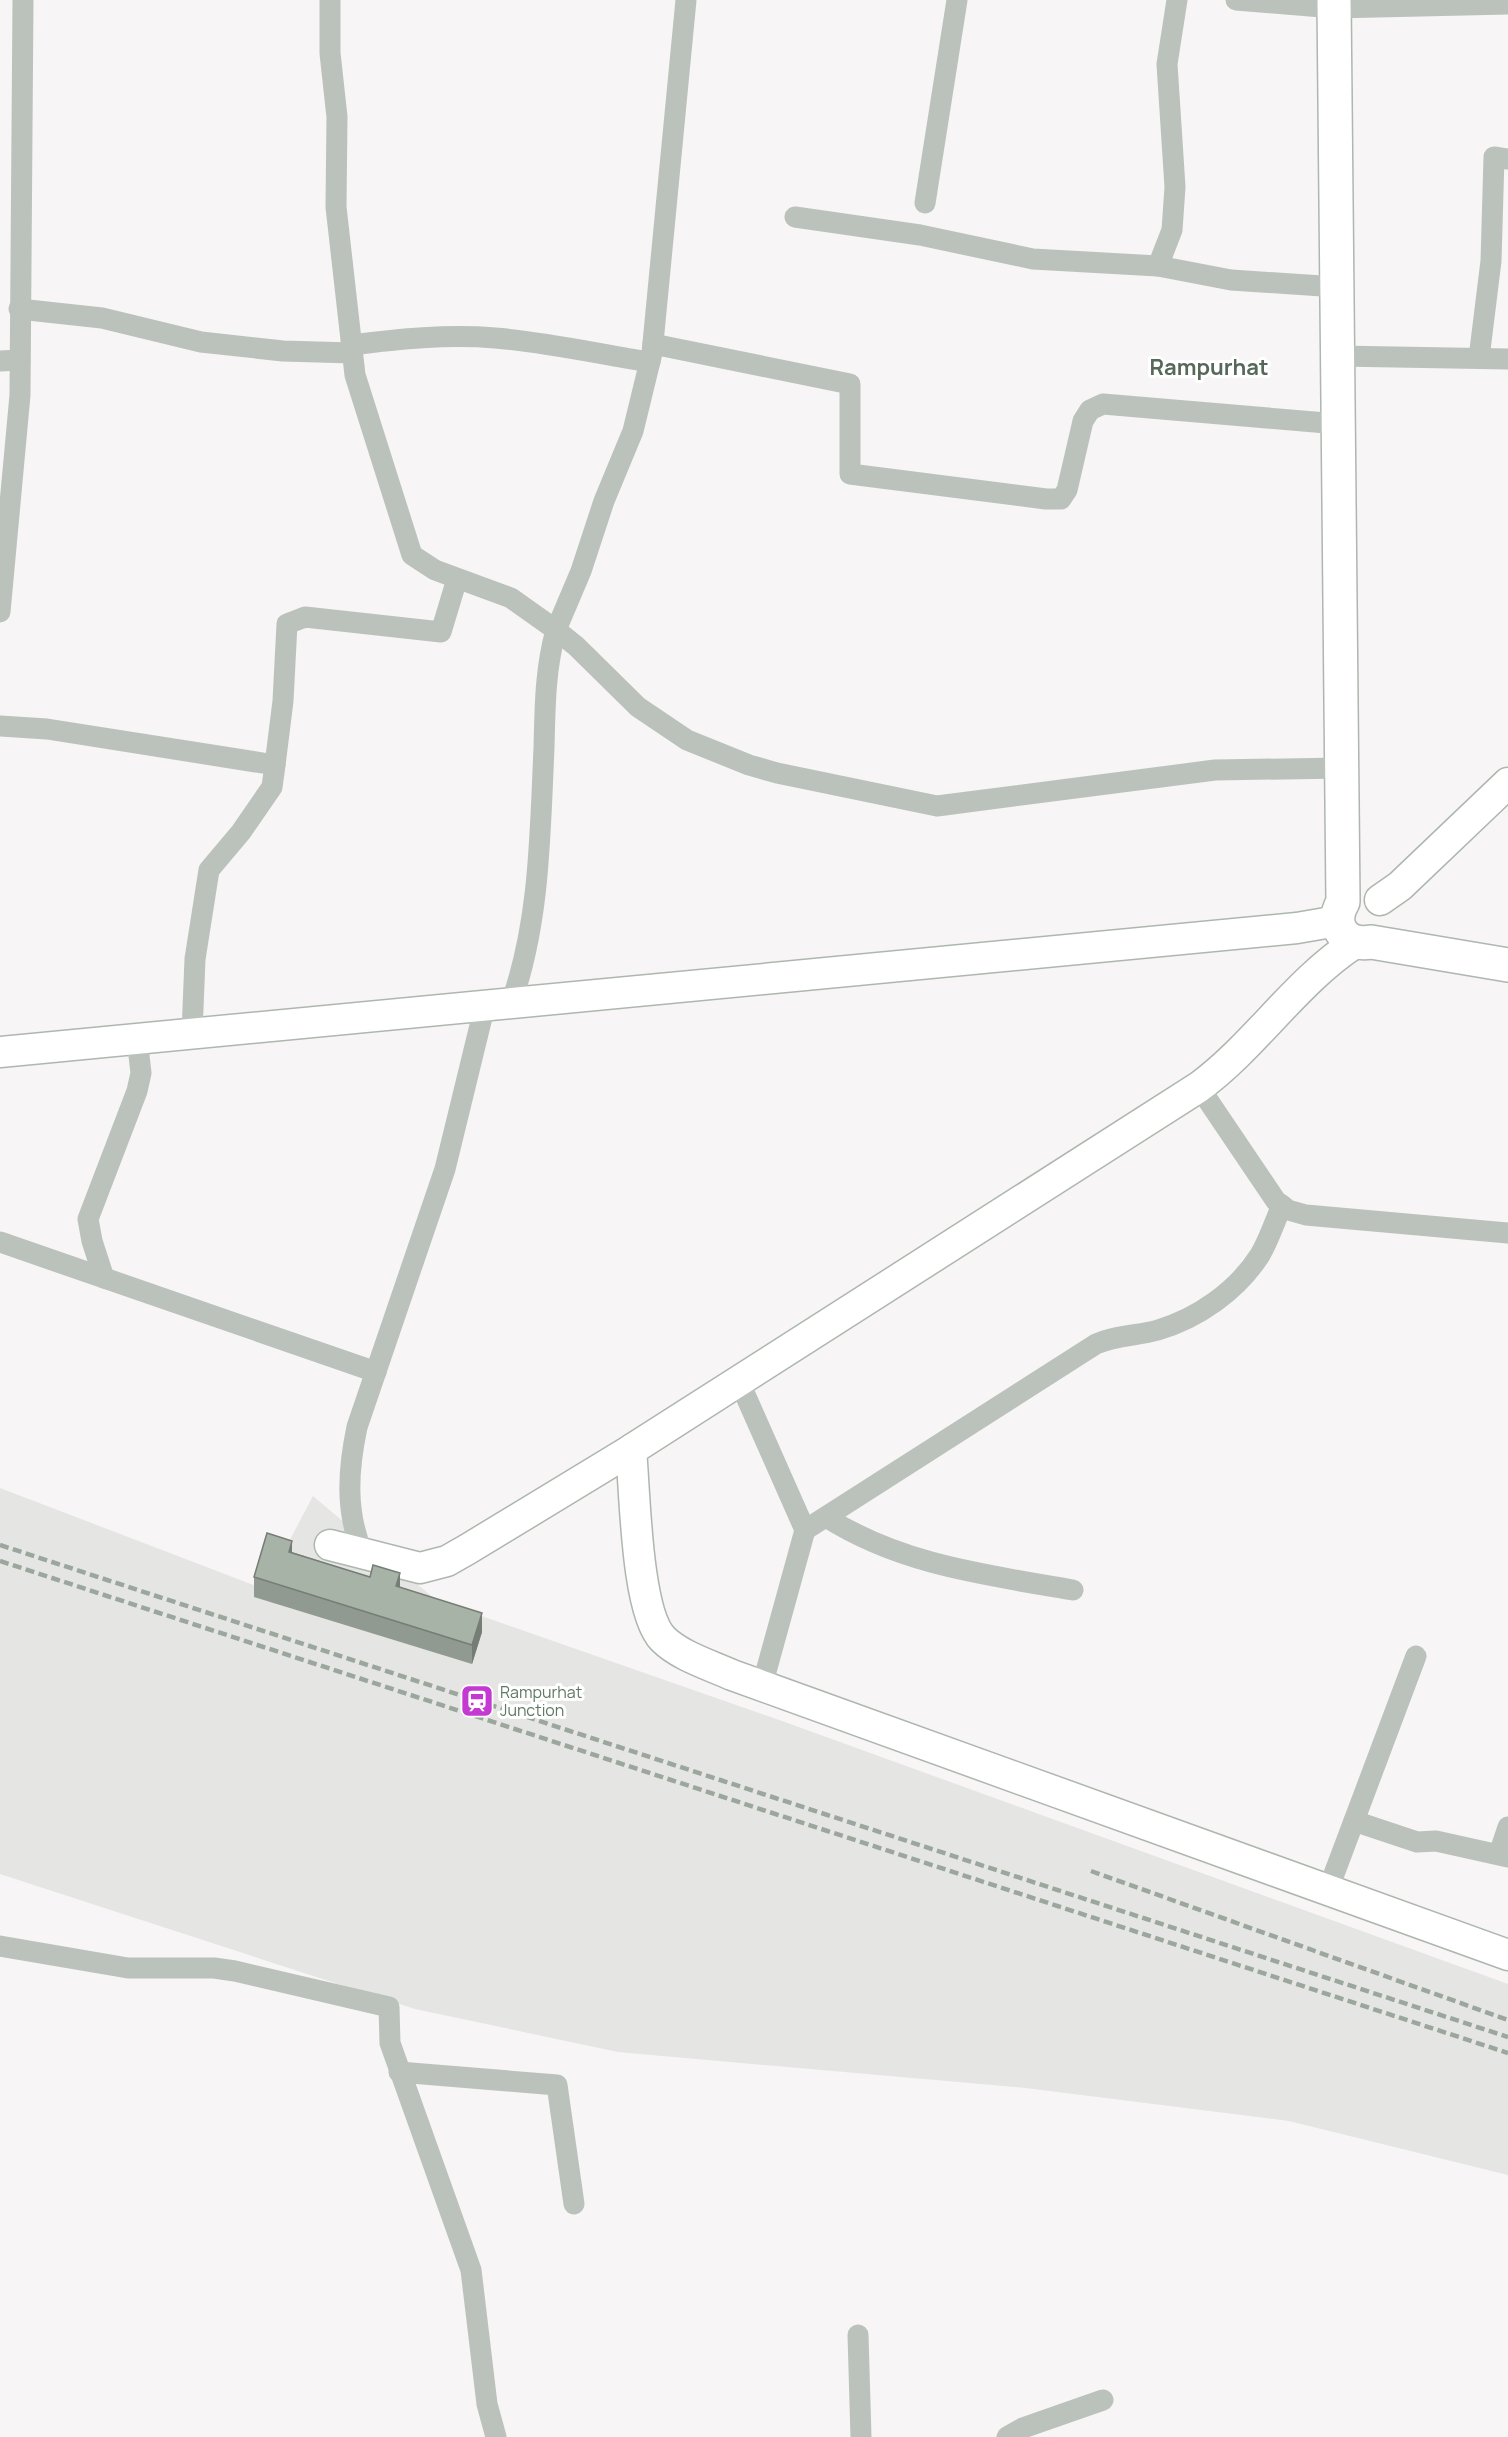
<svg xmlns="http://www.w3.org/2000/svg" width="1508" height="2437" font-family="Manrope,sans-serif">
  <rect width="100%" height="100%" fill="#f7f5f5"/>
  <polygon fill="#e5e5e4" points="0,1488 264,1589 313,1496 436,1600 782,1721 1508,1984 1508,2175 1289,2121 1026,2088 618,2052 415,2009 0,1874"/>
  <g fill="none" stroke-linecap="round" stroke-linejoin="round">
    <g stroke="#adb7ae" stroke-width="33">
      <g id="secondary">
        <polyline points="1380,900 1400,886 1508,783"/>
        <polyline points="0,1052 1297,928 1326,923 1337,918"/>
        <path d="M631 1450C635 1491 636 1612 663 1639 680 1656 710 1665 732 1675L1508 1955"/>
        <path d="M330 1545 420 1568 447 1561 468 1549 631 1450 1199 1087C1256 1045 1295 982 1355 943"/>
      </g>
    </g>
    <g stroke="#aeb6af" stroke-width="36">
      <path id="highway" d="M1334 0 1343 902C1329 925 1345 947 1371 942L1508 965"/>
    </g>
    <g stroke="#bac2bb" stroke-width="21">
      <path d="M330 0V53L337 117 336 207 355 375 412 555 435 570 511 598 556 630C545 669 545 708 544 748 540 833 540 922 511 1003"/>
      <polyline points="686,0 652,353 633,431 604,501 581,571 556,630 576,646 638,707 687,740 749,765 777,773 937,806 1215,770 1341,768"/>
      <polyline points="1236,0 1334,8 1508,4"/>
      <polyline points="925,203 957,0"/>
      <polyline points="795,217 920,235 1033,259 1158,266 1231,280 1337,287"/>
      <polyline points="1158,266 1172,230 1175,187 1167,64 1177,0"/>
      <polyline points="19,309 102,318 201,342 283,351 352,353"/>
      <polyline points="653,344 850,384 850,474 1046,499 1061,499 1067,490 1083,421 1090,410 1103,404 1338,424"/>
      <path d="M351 345C399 339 447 334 495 338 547 342 598 354 650 362"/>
      <polyline points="1338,356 1508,359"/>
      <polyline points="1479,358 1491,261 1494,157 1508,159"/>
      <polyline points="0,361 20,360"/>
      <polyline points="0,612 20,395 23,0"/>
      <polyline points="0,726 47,729 275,765 272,787 241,832 209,870 195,959 192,1033"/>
      <polyline points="275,765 283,701 287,624 305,617 441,632 457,579"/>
      <polyline points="1199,1087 1276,1201 1288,1210 1306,1215 1508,1233"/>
      <polyline points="0,1242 376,1372"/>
      <polyline points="104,1278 92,1241 88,1219 137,1091 141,1073 137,1038"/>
      <polyline points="739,1381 805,1530 762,1686"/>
      <path d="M826 1517C901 1565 987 1575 1073 1590"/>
      <path d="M805 1530 1096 1344C1116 1335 1137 1336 1158 1330 1198 1318 1237 1291 1260 1255 1269 1240 1275 1221 1282 1205"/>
      <path d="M363 1554C345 1512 348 1470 357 1427L445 1169 485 1005"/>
      <polyline points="1354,1821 1417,1842 1436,1841 1508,1857"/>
      <polyline points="1499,1854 1508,1827"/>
      <polyline points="1328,1890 1416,1656"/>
      <polyline points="0,1946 128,1968 214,1968 235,1971 389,2007 390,2043 471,2270 487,2404 496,2437"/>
      <polyline points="399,2072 557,2085 574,2204"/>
      <polyline points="858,2335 861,2437"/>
      <polyline points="1007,2437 1023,2428 1103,2400"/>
    </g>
    <use href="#secondary" stroke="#fff" stroke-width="30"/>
    <use href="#highway" stroke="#fff" stroke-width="33"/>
    <g stroke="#9ba79c" stroke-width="4.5" stroke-dasharray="9 4.5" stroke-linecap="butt">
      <polyline points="0,1545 1508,2037"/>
      <polyline points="0,1561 1508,2053"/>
      <polyline points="1091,1871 1508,2020"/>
    </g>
  </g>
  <polygon fill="#909a90" points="292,1552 400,1587 482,1632 472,1664 254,1597 254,1577"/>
  <g fill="#757d75">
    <polygon points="292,1541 292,1560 289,1552"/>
    <polygon points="400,1573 400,1592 396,1586"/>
    <polygon points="482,1613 482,1632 472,1664 472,1645"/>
  </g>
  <polygon fill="#a7b3a7" stroke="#757d75" stroke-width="1.5" points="267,1533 292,1541 289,1552 370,1577 373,1565 400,1573 396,1586 482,1613 472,1645 254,1577"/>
  <defs>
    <g id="station-square" transform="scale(1.725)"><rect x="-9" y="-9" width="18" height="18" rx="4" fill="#c439d2" stroke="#fff"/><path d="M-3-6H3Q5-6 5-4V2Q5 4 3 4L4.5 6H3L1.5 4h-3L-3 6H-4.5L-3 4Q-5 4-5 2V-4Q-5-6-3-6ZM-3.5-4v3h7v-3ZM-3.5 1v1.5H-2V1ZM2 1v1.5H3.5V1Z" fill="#fff"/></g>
  </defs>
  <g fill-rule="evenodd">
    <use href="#station-square" x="477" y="1701"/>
  </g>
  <g text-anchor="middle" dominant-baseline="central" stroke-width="6" stroke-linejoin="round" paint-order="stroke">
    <g font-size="16" fill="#607863" stroke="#fff" text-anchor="start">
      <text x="500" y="1692">Rampurhat<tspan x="500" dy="18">Junction</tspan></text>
    </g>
    <g font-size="22" font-weight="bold" fill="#566858" stroke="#fff">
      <text x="1209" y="367">Rampurhat</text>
    </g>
  </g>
</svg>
